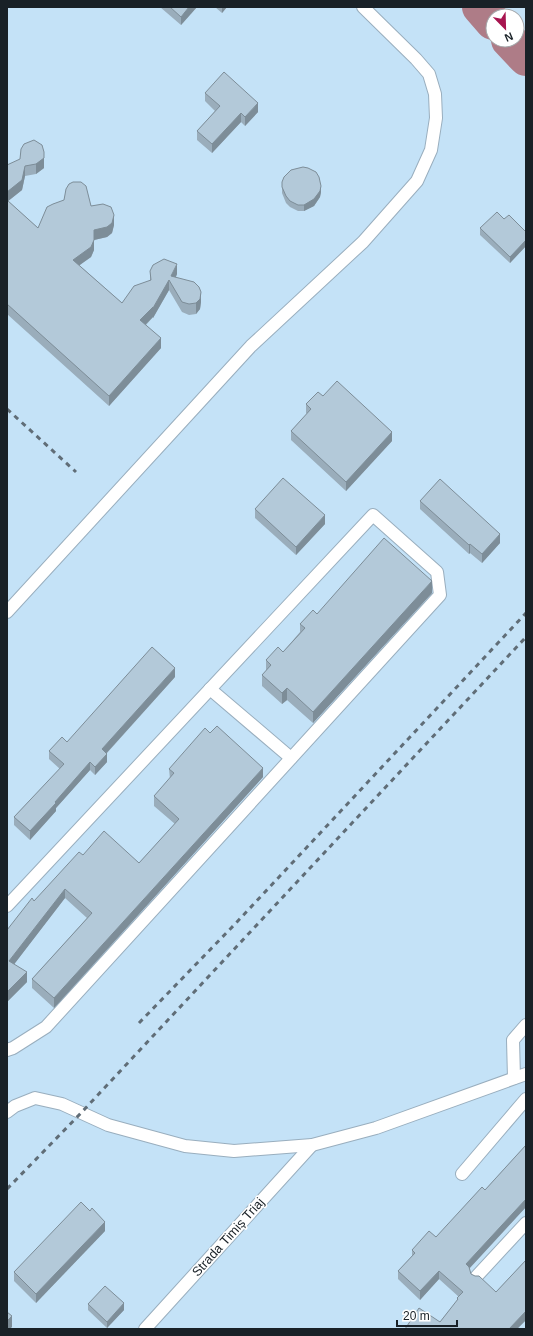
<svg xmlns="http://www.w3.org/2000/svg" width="533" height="1336" font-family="Helvetica,sans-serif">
  <rect width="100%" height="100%" fill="#d7eefe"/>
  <path fill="#c4e2f7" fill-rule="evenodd" d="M7 7H526V1329H7ZM493 16H517V40H493Z"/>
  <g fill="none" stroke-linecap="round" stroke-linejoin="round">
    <g stroke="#ae7c87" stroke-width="36">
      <polyline points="480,7 493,22"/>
      <polyline points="509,40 526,58"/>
    </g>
    <g stroke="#99aebe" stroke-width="14">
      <g id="lane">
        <polyline points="7,612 251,346 363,242 417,181 431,150 436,118 435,94 429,74 416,59 363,7"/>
        <polyline points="210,689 291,758"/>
        <polyline points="7,906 373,515 437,572 440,595 46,1027 13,1048 7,1050"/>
        <polyline points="514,1078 513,1040 526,1025"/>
        <polyline points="7,1112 15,1106 35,1098 62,1104 108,1125 185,1146 234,1151 312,1145 376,1128 526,1074"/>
        <polyline points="462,1174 526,1099"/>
        <polyline points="476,1277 526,1223"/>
        <polyline points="145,1329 312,1145"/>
      </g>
    </g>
    <use href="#lane" stroke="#fff" stroke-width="12"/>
    <g stroke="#606d77" stroke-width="3" stroke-dasharray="5 5" stroke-linecap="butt">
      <polyline points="7,409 76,472"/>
      <polyline points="139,1023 236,923 526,613"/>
      <polyline points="7,1189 81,1113 526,637"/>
    </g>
  </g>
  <g fill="#9aadbb">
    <polygon points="160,7 197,7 181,25"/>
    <polygon points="215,7 227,7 222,13"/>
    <polygon points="205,93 258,112 245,126 241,122 212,153 197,140 197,131 215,111 205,101"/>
    <polygon points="44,162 44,168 36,174 25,176 22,190 8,201 38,228 91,206 114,225 112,233 107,237 94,240 94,250 91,257 79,265 122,303 150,280 150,271 177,274 176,277 201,302 200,309 196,314 189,315 182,312 169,290 153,318 153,317 146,325 161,348 109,406 7,314 7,165"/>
    <polygon points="282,187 321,192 320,197 314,206 304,211 298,211 290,207 286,203 282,193"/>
    <polygon points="504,219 526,232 526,246 510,263 480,235 480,228"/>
    <polygon points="323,396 392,441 346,491 291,440 291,431 307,414 306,413 306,404"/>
    <polygon points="420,501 500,543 482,563 470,553 469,554 420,509"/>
    <polygon points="255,509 325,524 296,555 255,518"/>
    <polygon points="432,593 313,723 287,700 282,704 262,686 262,675 266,671 266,660 283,652 300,632 300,624 317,614"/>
    <polygon points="175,677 107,753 107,762 95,775 90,770 56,808 56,811 30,840 14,825 14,817 60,769 49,759 49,751 67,742"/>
    <polygon points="210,733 263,777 54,1008 32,988 32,979 87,918 65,898 14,964 27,982 7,1002 7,930 34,901 83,855 139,863 175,824 154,806 154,796 170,779 169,769"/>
    <polygon points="526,1145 526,1207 469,1269 471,1274 496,1292 526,1260 526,1320 517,1329 405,1329 440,1322 457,1301 457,1298 459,1297 439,1279 420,1300 398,1279 398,1271 412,1256 412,1250 436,1237 485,1190"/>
    <polygon points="105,1231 36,1303 14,1281 14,1272"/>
    <polygon points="88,1304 124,1310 107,1328 88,1310"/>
  </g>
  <g fill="#7d8d98">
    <polygon points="189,7 197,7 181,25 181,17"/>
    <polygon points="222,7 227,7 222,13"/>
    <polygon points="258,103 258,112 245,126 245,117"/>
    <polygon points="241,113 241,122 212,153 212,144"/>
    <polygon points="44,152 44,168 36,174 36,164"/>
    <polygon points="25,166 25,176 22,190 7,202 7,192"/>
    <polygon points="321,186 321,192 320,197 314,206 304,211 304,205"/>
    <polygon points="114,215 114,225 112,233 107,237 94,240 94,230"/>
    <polygon points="94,240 94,250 91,257 73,270 73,260"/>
    <polygon points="526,240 526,246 510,263 510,257"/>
    <polygon points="177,264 177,274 172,285 171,276"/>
    <polygon points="169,280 169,290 153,318 153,308"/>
    <polygon points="201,292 201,302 200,309 196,314 196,303"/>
    <polygon points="153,307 153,317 140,330 140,320"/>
    <polygon points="161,338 161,348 109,406 109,396"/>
    <polygon points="392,432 392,441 346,491 346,482"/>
    <polygon points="325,515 325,524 296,555 296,547"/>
    <polygon points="500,534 500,543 482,563 482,554"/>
    <polygon points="470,544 470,553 469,554 469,545"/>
    <polygon points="432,581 432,593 313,723 313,712"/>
    <polygon points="175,668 175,677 102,758 102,749"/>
    <polygon points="287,688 287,700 282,704 282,693"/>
    <polygon points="107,754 107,762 95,775 95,767"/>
    <polygon points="90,762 90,770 56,808 56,811 30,840 30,831 55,802"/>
    <polygon points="263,768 263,777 54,1008 54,998"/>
    <polygon points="65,889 65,898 9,971 9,961"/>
    <polygon points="27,972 27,982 7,1002 7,992"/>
    <polygon points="526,1199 526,1207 466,1272 466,1264"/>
    <polygon points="105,1222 105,1231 36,1303 36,1294"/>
    <polygon points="439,1271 439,1279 420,1300 420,1291"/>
    <polygon points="124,1303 124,1310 107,1328 107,1322"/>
    <polygon points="526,1311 526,1320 517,1329 509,1329"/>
    <polygon points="12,1316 12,1327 10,1329 7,1329 7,1321"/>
  </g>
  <g fill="#b3c9d9" stroke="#7d8d98">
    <polygon points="170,7 189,7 181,17"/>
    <polygon points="224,72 258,103 245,117 241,113 212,144 197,131 220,106 205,93"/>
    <polygon points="34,140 42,145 44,152 44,158 36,164 25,166 22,180 7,192 7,165 20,159 21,149 24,144"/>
    <polygon points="303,167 308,168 316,172 319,177 321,186 320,191 314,199 304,205 298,205 290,201 286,196 282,187 282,182 284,177 291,170"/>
    <polygon points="73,182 81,182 86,186 91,206 103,204 111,207 114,215 112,223 107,227 94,230 94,240 91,247 73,260 122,303 134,286 151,280 150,271 153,265 164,259 177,264 171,276 194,282 199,287 201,292 200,299 196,303 189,304 182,302 169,280 153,308 153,307 140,320 161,338 109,396 7,304 7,200 38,228 47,207 53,204 64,200 66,189 69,184"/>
    <polygon points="497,212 504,219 509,215 526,232 526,240 510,257 480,228"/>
    <polygon points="337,381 392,432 346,482 291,431 311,409 306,404 318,392 323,396"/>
    <polygon points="283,478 325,515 296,547 255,509"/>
    <polygon points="440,479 500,534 482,554 470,544 469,545 420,501"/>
    <polygon points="384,538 432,581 313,712 287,688 282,693 262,675 271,665 266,660 278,647 283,652 305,628 300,624 313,610 317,614"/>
    <polygon points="152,647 175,668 102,749 107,754 95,767 90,762 55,802 56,803 30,831 14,817 64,764 49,751 62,737 67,742"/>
    <polygon points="217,726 263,768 54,998 32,979 92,913 65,889 9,961 27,972 7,992 7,930 32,898 34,901 79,852 83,855 104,831 139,863 179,819 154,796 174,773 169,769 205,728 210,733"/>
    <polygon points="526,1145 526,1199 466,1264 469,1267 471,1274 475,1276 479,1276 496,1292 526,1260 526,1311 509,1329 405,1329 419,1308 440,1322 458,1299 457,1298 463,1292 439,1271 420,1291 398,1271 415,1253 412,1250 429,1231 436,1237 482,1187 485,1190"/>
    <polygon points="81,1202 90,1211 92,1208 105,1222 36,1294 14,1272"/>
    <polygon points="105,1286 124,1303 107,1322 88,1304"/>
    <polygon points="7,1312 12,1316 7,1321"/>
  </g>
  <g text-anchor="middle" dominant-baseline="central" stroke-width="3" stroke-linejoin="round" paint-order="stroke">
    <g font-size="13" fill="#192127" stroke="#fff">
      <text transform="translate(228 1237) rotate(-48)">Strada Timiș Triaj</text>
    </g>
  </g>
  <rect width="533" height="1336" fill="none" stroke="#192127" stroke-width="16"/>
  <g transform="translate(505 28) rotate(157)"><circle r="19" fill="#ffffff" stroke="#a3a6a9"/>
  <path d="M0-3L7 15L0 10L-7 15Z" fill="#a7144f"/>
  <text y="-6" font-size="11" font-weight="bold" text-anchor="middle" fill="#192127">N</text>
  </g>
  <path d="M397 1320v6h60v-6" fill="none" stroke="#192127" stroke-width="2"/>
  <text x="403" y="1320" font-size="12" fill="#192127" stroke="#ffffff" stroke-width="3" paint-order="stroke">20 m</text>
</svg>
